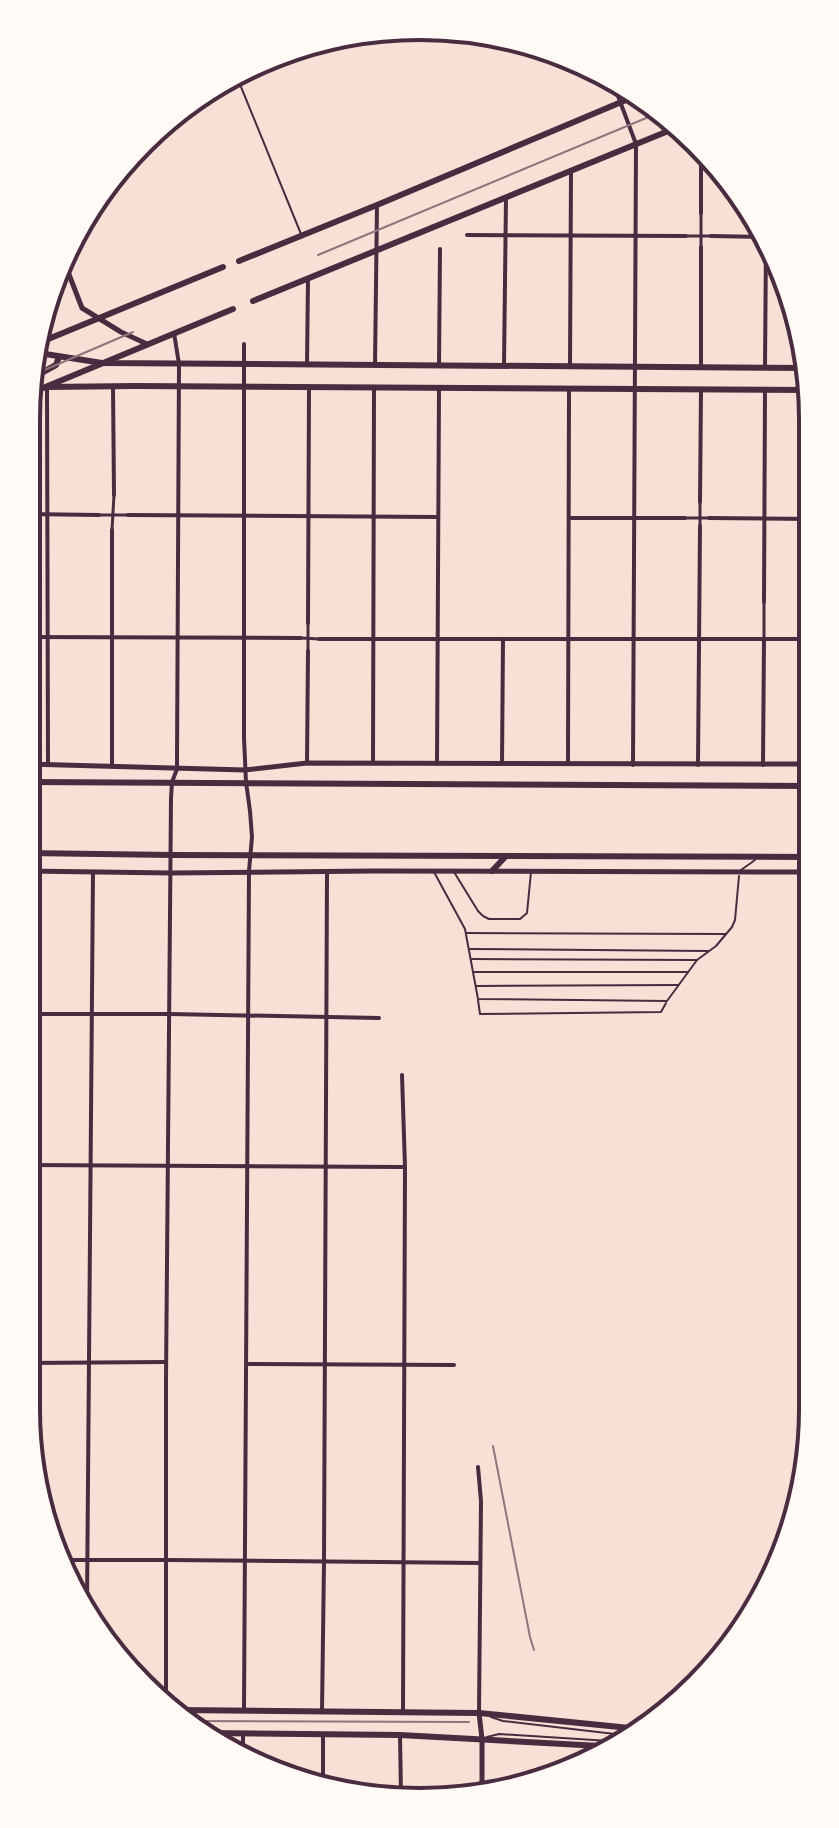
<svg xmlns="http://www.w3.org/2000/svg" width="839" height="1828" font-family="Mulish,sans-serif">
  <rect width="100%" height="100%" fill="#f7e1d7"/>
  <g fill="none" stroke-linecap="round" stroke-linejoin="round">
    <g stroke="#4a2c40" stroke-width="2">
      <polyline points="237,77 301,234"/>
      <polyline points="741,870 755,860"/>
      <polyline points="434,872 465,929 478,999 667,1001 697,960 716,946 732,927 735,920 739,876"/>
      <polyline points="454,872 478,911 483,916 489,919 520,919 527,913 531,872"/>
      <polyline points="467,933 725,934"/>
      <polyline points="470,949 708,951"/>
      <polyline points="472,959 697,960"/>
      <polyline points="474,972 688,972"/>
      <polyline points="476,986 678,985"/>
      <polyline points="478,1000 480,1014 661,1012 666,1003"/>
      <polyline points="491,1717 503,1721 632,1736"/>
      <polyline points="487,1737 499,1734 625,1742"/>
    </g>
    <g stroke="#4a2c40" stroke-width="3">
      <polyline points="701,213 701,247"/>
      <polyline points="687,236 711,236"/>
      <polyline points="99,515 127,515"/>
      <polyline points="685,518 709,518"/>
      <polyline points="700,526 700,502"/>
      <polyline points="112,530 114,495"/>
      <polyline points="308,623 308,651"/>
      <polyline points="301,638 319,639"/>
      <polyline points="764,638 764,602"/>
    </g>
    <g stroke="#4a2c40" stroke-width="4">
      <polyline points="612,80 636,144 633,765"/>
      <polyline points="701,213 701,149"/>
      <polyline points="467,235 686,236"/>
      <polyline points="711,236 764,237"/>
      <polyline points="244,344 244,738 246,782 250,811 252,837 249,871 244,1709"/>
      <polyline points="307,365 308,279"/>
      <polyline points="375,365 377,205"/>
      <polyline points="439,366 440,249"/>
      <polyline points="504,366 506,197"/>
      <polyline points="570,367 571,171"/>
      <polyline points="701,367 701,247"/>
      <polyline points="765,368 766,240"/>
      <polyline points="113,386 114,495"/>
      <polyline points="47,387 48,764"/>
      <polyline points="700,502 701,389"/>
      <polyline points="26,514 99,515"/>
      <polyline points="128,515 437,517"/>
      <polyline points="569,518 685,518"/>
      <polyline points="709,518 810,519"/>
      <polyline points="764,602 765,390"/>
      <polyline points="308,623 309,387"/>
      <polyline points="26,637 301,638"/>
      <polyline points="319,639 810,639"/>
      <polyline points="307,763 308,651"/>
      <polyline points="373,763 374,388"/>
      <polyline points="437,764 439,388"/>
      <polyline points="502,764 503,639"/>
      <polyline points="568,764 569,389"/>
      <polyline points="112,765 112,530"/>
      <polyline points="698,765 700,526"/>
      <polyline points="763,765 764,639"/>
      <polyline points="26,1014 170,1014 379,1018"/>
      <polyline points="402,1075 405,1167 403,1712"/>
      <polyline points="26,1165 404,1167"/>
      <polyline points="26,1363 166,1362"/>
      <polyline points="249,1364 454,1365"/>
      <polyline points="478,1467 481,1501 479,1712"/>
      <polyline points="61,1560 167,1560 480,1563"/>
      <polyline points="87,1604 93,872"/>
      <polyline points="166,1703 166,1379 171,798 172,782 177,769 177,761 179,364 174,333"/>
      <polyline points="322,1711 324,1562 327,872"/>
      <polyline points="400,1735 401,1795"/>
      <polyline points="243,1757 243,1733"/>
      <polyline points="323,1787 323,1734"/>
    </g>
    <g stroke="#4a2c40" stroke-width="5">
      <polyline points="63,259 82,308 121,332 147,344"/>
      <polyline points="479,1713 482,1739 482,1795"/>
    </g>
    <g stroke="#4a2c40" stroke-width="5">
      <polyline points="26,764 245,770 307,763 811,764"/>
      <polyline points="26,871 171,873 373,871 811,872"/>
    </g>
    <g stroke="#4a2c40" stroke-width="6">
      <polyline points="239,261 377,205 638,95"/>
      <polyline points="253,301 678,127"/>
      <polyline points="41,342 223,267"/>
      <polyline points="39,353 102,363 810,368"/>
      <polyline points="34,377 56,365 59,357"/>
      <polyline points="47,387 135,386 810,390"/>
      <polyline points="31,393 233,309"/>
      <polyline points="26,782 811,786"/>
      <polyline points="26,853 172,855 811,857"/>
      <polyline points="492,871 506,856"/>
      <polyline points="175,1710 479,1713 640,1729"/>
      <polyline points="203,1733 400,1735 619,1747"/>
    </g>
    <g stroke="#8f747c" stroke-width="2">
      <polyline points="318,255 663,111"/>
      <polyline points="35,374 133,332"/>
      <polyline points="493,1446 530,1637 534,1650"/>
      <polyline points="188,1721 469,1722"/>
    </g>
  </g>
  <path d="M0 0H839V1828H0ZM419 40H420A379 379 0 0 1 799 419V1409A379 379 0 0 1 420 1788H419A379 379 0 0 1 40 1409V419A379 379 0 0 1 419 40Z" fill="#fffaf5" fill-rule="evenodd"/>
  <path fill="none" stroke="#4a2c40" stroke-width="4" d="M419 40H420A379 379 0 0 1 799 419V1409A379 379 0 0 1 420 1788H419A379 379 0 0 1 40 1409V419A379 379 0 0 1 419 40Z"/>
</svg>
